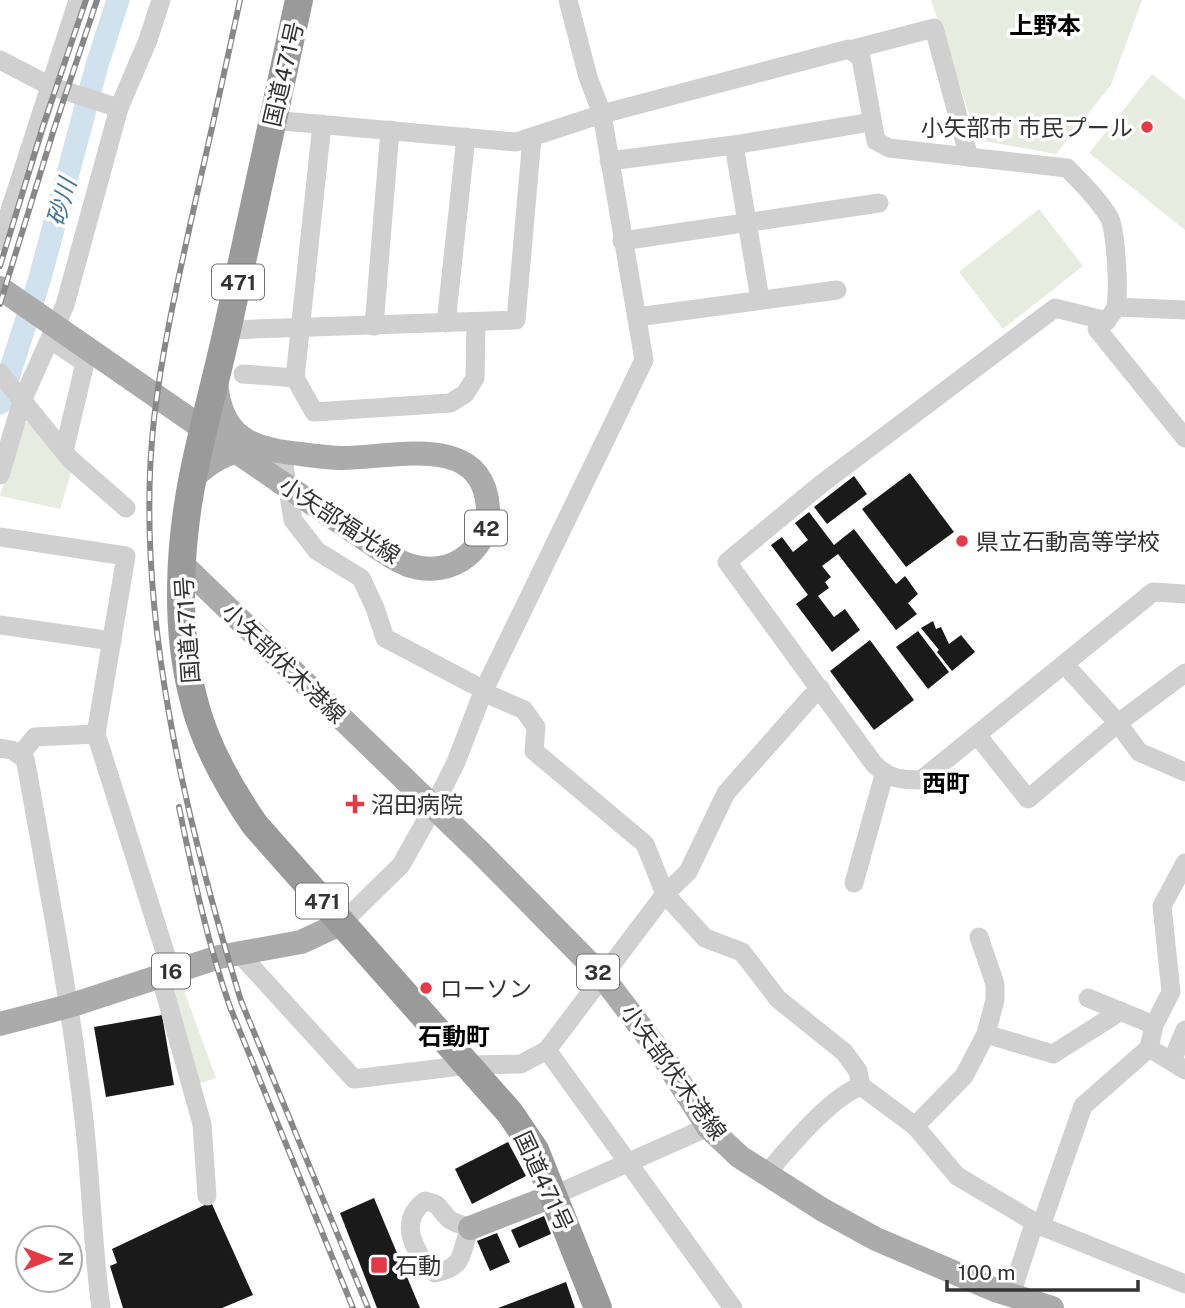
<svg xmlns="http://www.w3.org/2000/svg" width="1185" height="1308" font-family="'Public Sans','Noto Sans JP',sans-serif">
  <rect width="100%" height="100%" fill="#fff"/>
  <g fill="#e6ecdf">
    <polygon points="931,0 1142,0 1111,85 1056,154 978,140"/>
    <polygon points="1152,74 1185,100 1185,230 1089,153"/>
    <polygon points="1039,209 1083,266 1003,329 959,272"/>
    <polygon points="26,422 34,426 71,473 60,509 0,496 18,430 20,425"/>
    <polygon points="179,977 216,1078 195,1085 168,981"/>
  </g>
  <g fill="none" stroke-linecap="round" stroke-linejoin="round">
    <polyline stroke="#cfe2ee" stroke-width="23" points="0,403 40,278 97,65 118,0"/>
  </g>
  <g fill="#1a1a1a">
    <polygon points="910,473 954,532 906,567 862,509"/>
    <polygon points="854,476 867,494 827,524 814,507"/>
    <polygon points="809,512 834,545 854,529 896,584 905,576 918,594 908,603 917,614 896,630 838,554 822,566 831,577 825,582 829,588 818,596 834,617 845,609 860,630 832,652 796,604 808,595 771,545 782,537 793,552 808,540 795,523"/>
    <polygon points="933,621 936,629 941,627 949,644 961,635 975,652 952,671 937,652 939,650 921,628"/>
    <polygon points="918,631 949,672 928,689 896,647"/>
    <polygon points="870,640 914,700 874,730 830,671"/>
    <polygon points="162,1015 174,1085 106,1097 94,1027"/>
    <polygon points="508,1142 526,1176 472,1204 455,1169"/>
    <polygon points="374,1198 420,1308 377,1308 340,1213"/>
    <polygon points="211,1202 253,1295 222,1308 123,1308 110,1266 117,1263 112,1249"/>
    <polygon points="544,1216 551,1234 519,1248 511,1230"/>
    <polygon points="497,1233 510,1262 490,1271 477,1241"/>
    <polygon points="566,1282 575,1308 498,1308"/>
  </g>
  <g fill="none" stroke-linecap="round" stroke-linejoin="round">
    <g stroke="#d0d0d0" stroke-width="19">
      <polyline points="850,50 934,28 969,157"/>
      <polyline points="0,60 50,86 119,108"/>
      <path d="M272 120 516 142 602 114 849 49 861 58 876 141 889 148 1067 168C1082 183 1098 199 1109 217 1116 228 1120 298 1115 309 1111 317 1104 323 1097 329L1185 438"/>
      <polyline points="322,124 295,378 314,412 450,403 465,394 475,378 476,322"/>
      <polyline points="734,145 760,299"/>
      <polyline points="609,161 734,145 871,122"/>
      <polyline points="0,241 78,0"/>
      <polyline points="622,241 879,203"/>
      <polyline points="1117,307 1185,310"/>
      <polyline points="637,317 837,290"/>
      <path d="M1107 321 1055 308 820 485 727 562 874 764C889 779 900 780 921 780L1153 592 1185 594"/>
      <polyline points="446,323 466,137"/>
      <polyline points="374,326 390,130"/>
      <polyline points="228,330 516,320 532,138"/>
      <polyline points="51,340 85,363 64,451"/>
      <polyline points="0,373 70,459 126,508"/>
      <polyline points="243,374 295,378"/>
      <polyline points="282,453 293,520 317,551 361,578 375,608 385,638 484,690"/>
      <polyline points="0,475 22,401 65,305 119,108 148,40 161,0"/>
      <polyline points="0,537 126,556 96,734 171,971"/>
      <polyline points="0,625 112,641"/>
      <polyline points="1065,665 1118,723 1139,752 1185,772"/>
      <polyline points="483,692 524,710 536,727 534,751 645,844 665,894 705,938 742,952 778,999 844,1052 858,1071 861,1086 915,1126 957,1176 1041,1226 1185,1284"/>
      <polyline points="977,735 1028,799 1118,723 1185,673"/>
      <path d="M0 748 12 750 25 759 28 774C48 887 70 998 83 1111 91 1177 92 1243 101 1308"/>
      <polyline points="20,755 35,737 96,734"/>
      <polyline points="854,883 884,775"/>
      <polyline points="342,923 401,865 433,808 456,762 483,692 644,360 602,114 588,77 568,0"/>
      <polyline points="979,937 995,984 995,1000 986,1034"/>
      <polyline points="239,953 354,1079 469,1065 521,1064 547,1050 665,894 688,872 726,793 810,698 821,689"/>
      <polyline points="160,975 202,1124 207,1196"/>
      <polyline points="1088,998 1154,1025"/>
      <polyline points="1149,1048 1154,1025 1171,992 1162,906 1185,863"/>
      <polyline points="547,1050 733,1308"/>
      <polyline points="1172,1061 1185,1030"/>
      <polyline points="915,1126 964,1076 986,1034 1053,1054 1121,1011"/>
      <path d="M766 1174C789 1148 829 1098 861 1086"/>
      <polyline points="555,1195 708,1127"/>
      <path d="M425 1201C442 1204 438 1209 448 1218 452 1223 464 1225 470 1228 459 1254 467 1266 435 1273 414 1253 397 1221 425 1201Z"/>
      <polyline points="1011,1295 1032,1230 1041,1226 1083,1106 1149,1048 1185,1070"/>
    </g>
    <g stroke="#ababab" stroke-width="24">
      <path d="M0 288C93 353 186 417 279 481 306 499 332 517 359 535 374 545 390 558 408 565 429 572 452 569 468 555 482 543 489 526 488 508 483 431 392 458 343 458 329 458 315 456 301 454 251 450 220 437 216 381"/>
      <path d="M193 478C208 463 228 451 250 449"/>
      <polyline points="183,565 480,852 602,976 662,1055 708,1127 740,1157 823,1210 876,1239 995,1290 1052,1308"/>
      <polyline points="0,1024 69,1006 219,957 301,942 342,923"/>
      <polyline points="470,1228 555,1195"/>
    </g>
    <path stroke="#9a9a9a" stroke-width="28" d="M299 0C275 109 252 218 228 326 217 376 203 426 193 476 179 547 175 627 193 697 204 744 228 786 255 825L510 1113 535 1150 598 1308"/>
    <g stroke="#888" stroke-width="6">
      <g id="rail">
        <path d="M240 0C225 71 209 141 193 212 178 280 162 349 154 419 133 608 186 821 241 1001L368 1308"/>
        <polyline points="0,266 43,126 86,0"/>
        <polyline points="0,304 54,129 97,0"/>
        <path d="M179 807C193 875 207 941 230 1007L353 1308"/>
      </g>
    </g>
    <use href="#rail" stroke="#fff" stroke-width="3.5" stroke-dasharray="10" stroke-linecap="butt"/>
  </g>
  <g fill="#e63946" stroke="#fff" stroke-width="2.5">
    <circle cx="1147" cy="127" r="7"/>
    <circle cx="962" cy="541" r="7"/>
    <path d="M351.5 793.5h7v7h7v7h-7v7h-7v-7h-7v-7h7z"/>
    <circle cx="426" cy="988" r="7"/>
    <rect x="370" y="1256" width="18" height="18" rx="3.5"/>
  </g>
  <g text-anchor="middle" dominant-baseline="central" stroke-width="7" stroke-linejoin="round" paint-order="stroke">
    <g fill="#fff" stroke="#707070" stroke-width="2">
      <rect x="212" y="264.5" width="52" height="35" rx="5"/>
      <rect x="465" y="510.5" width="42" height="35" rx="5"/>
      <rect x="296" y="883.5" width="52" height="35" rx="5"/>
      <rect x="152" y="953.5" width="38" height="35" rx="5"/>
      <rect x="577" y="954.5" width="42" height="35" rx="5"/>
    </g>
    <g font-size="21" font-weight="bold" fill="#333">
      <text x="238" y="282">471</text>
      <text x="486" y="528">42</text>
      <text x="322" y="901">471</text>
      <text x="171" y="971">16</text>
      <text x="598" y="972">32</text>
    </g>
    <g font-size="23" fill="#333" stroke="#fff">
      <text transform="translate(283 74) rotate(-77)">国道471号</text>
      <text transform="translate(340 520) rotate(33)">小矢部福光線</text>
      <text transform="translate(187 630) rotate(-94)">国道471号</text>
      <text transform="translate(284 663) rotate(44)">小矢部伏木港線</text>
      <text transform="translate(674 1072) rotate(54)">小矢部伏木港線</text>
      <text transform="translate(544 1181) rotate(65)">国道471号</text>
    </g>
    <g font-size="23" fill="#333" stroke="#fff" text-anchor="start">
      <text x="1133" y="127" text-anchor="end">小矢部市 市民プール</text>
      <text x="976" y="541">県立石動高等学校</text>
      <text x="371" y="804">沼田病院</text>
      <text x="440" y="988">ローソン</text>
      <text x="395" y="1265">石動</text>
    </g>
    <g font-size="24" font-weight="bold" fill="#000" stroke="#fff">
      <text x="1045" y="25">上野本</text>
      <text x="946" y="783">西町</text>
      <text x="454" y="1036">石動町</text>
    </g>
    <g font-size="24" font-style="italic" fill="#3f7597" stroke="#fff">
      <text transform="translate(61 202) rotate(-74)">砂川</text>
    </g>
  </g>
  <g transform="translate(49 1259) rotate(90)"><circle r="33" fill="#ffffff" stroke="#adadad" stroke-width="2"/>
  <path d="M0-5L12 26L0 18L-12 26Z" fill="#e63946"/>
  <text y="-10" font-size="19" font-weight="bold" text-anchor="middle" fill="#333333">N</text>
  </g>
  <path d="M947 1280v10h191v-10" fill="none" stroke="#333333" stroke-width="3.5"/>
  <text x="958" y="1280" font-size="21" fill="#333333" stroke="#ffffff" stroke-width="5" paint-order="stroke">100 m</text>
</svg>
